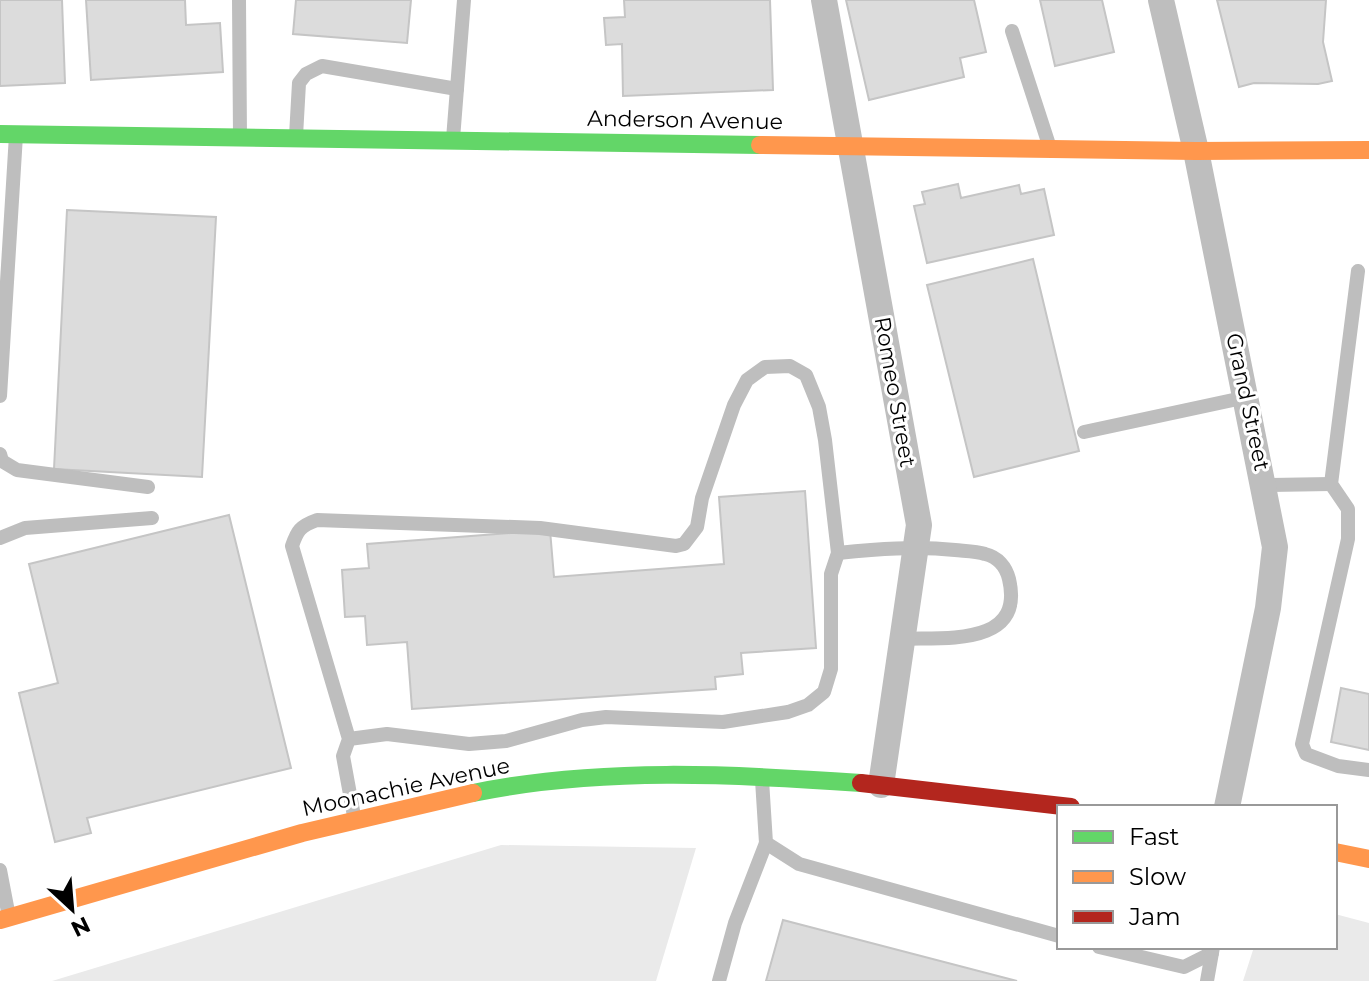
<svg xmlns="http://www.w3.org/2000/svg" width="1369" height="981" font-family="Montserrat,sans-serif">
  <rect width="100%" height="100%" fill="#fff"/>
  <g fill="#eaeaea">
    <polygon points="501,845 696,848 656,981 52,981"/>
    <polygon points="1335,914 1369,923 1369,981 1243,981 1254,947 1335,947"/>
  </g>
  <g fill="#dcdcdc" stroke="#c5c5c5" stroke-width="2">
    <polygon points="0,0 62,0 65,83 0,86"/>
    <polygon points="86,0 185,0 186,25 220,23 223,72 91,80"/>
    <polygon points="296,0 411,0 407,43 293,34"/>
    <polygon points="624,0 770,0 773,90 623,96 622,44 606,45 604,18 625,17"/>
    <polygon points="846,0 974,0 986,52 960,58 964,77 869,100"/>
    <polygon points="1040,0 1102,0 1114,52 1055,66"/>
    <polygon points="1217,0 1326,0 1323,42 1332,81 1318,84 1254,83 1239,87"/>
    <polygon points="958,184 961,198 1019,185 1021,194 1044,189 1054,235 927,263 914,206 925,204 922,192"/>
    <polygon points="67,210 216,217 202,477 54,469"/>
    <polygon points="1033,259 1079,451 974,477 927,285"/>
    <polygon points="805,491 816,648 741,653 743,674 715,677 716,689 412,709 407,642 367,645 365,616 345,617 342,570 369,568 367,544 550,530 554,577 724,564 719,497"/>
    <polygon points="229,515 291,768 87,818 91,833 55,842 19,693 58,683 29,564"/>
    <polygon points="1341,688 1369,694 1369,750 1331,742"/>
    <polygon points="783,920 1017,981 766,981"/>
  </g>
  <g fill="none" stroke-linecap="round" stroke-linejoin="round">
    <g stroke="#bebebe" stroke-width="14">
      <polyline points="239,0 240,137"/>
      <polyline points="1012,31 1050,148"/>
      <polyline points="296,136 299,83 306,74 322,66 457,89"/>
      <polyline points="453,139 464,0"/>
      <polyline points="1358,271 1331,484 1348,509 1348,539 1302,744 1306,754 1338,766 1369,770"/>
      <polyline points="0,396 16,135"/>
      <polyline points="1084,432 1247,397"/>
      <polyline points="0,454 2,461 17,470 148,487"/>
      <polyline points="1265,485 1331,484"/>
      <polyline points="0,538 25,528 152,518"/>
      <path d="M838 553C878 549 915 546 955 550 964 551 976 551 985 554 998 557 1006 567 1009 579 1025 647 944 637 902 639"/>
      <path d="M349 739 387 734 469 744 506 741 582 720 606 717 723 722 788 712 808 705 824 692 831 669V574L838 553 825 440 819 407 806 375 790 366 765 367 747 380 734 405 702 498 697 527 684 544 676 546 540 528 317 520C300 526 297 531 292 546L349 739 343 756 354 816"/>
      <polyline points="762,780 766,843 799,864 1059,936"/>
      <polyline points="0,870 9,917"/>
      <polyline points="1099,947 1184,967 1212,953"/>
      <polyline points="719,981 735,923 766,843"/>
      <polyline points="1207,981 1213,947"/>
    </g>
    <g stroke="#bebebe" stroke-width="26">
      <polyline points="824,0 919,525 881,785"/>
      <polyline points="1161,0 1196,151 1275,547 1268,608 1227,807"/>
    </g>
    <g stroke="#63d668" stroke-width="18">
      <polyline points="0,134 760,145"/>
      <path d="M473 793C600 767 733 774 861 783"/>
    </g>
    <g stroke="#ff974d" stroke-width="18">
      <polyline points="760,145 1196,151 1369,150"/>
      <polyline points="1335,852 1369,859"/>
      <polyline points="0,920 302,833 473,793"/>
    </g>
    <polyline stroke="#b3261e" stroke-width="18" points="861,783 1071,807"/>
  </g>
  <g text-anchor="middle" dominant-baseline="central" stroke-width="6" stroke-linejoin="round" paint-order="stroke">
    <g font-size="22" fill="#000" stroke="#fff">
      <text transform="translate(685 120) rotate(1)">Anderson Avenue</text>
      <text transform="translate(895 392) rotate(80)">Romeo Street</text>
      <text transform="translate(1248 402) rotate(78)">Grand Street</text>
      <text transform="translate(406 787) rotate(-12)">Moonachie Avenue</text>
    </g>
  </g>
  <rect x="1057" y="805" width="280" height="144" fill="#ffffff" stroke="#999999" stroke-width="2"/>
  <rect x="1073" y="831" width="40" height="12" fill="#63d668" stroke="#999999" stroke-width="2"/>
  <text x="1129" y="845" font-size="24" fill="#000000">Fast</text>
  <rect x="1073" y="871" width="40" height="12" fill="#ff974d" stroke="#999999" stroke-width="2"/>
  <text x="1129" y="885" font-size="24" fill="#000000">Slow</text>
  <rect x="1073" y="911" width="40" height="12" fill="#b3261e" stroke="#999999" stroke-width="2"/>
  <text x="1129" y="925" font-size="24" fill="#000000">Jam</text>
  <g transform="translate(72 909) rotate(154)" stroke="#ffffff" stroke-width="6" paint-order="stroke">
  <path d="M0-6L14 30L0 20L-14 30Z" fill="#000000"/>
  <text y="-12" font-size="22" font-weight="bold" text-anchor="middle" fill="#000000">N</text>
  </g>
</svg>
